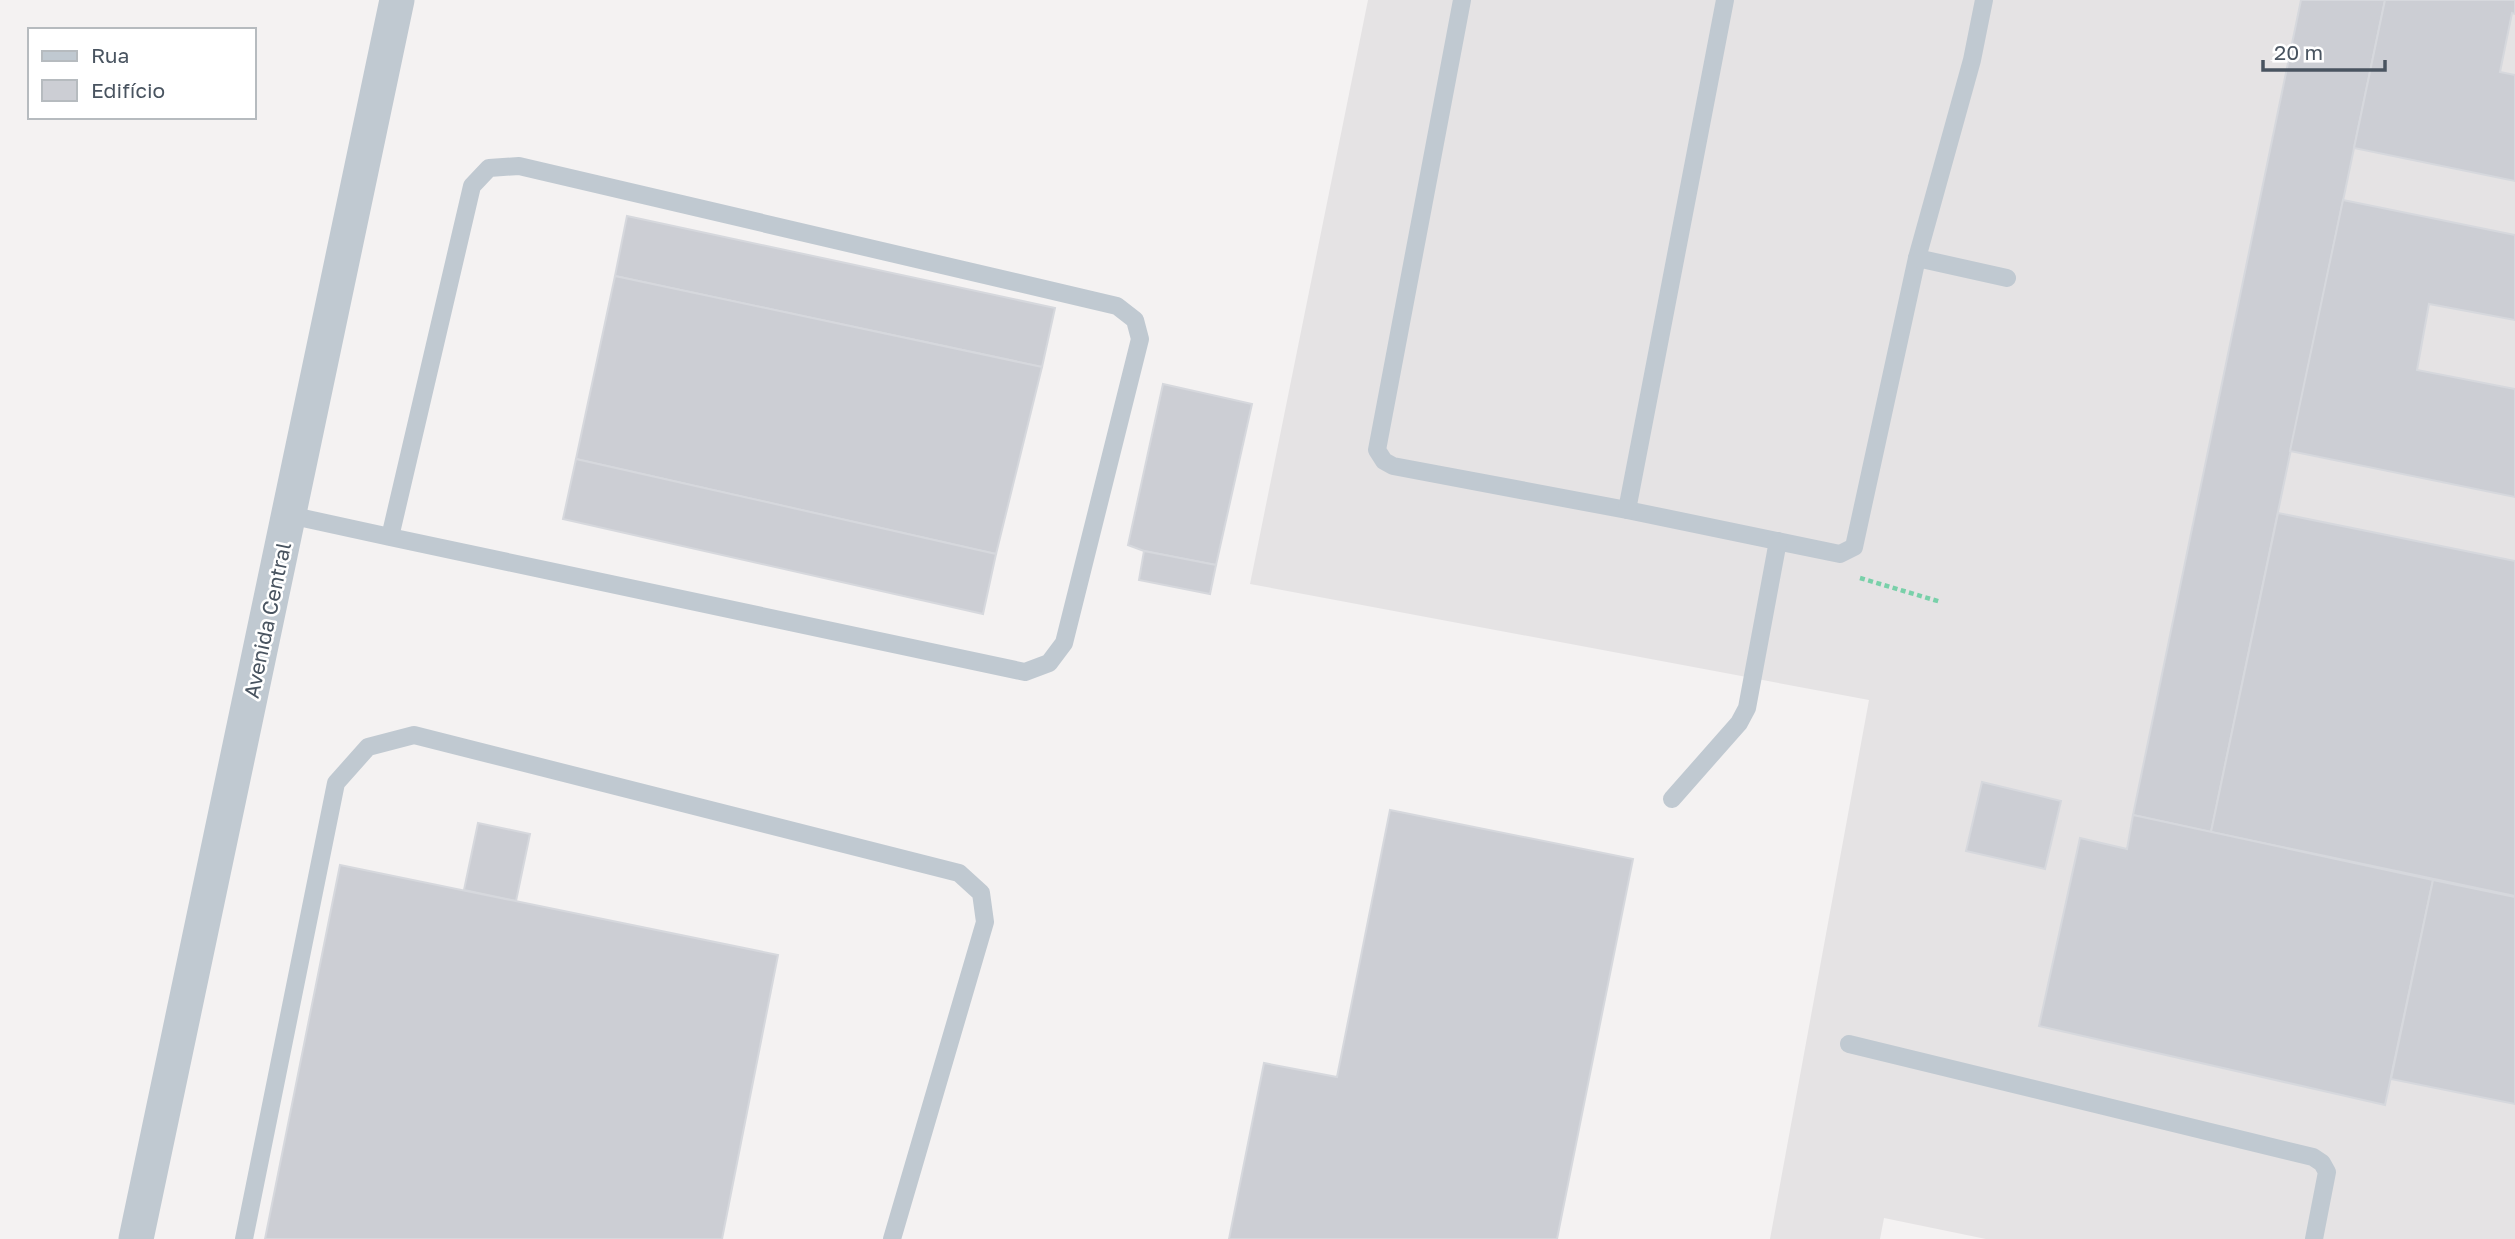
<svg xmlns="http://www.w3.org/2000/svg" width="2515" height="1239" font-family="'Golos Text',sans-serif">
  <rect width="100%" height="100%" fill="#f4f2f2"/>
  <polygon fill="#e5e3e4" points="1368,0 2515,0 2515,1239 1986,1239 1884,1218 1880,1239 1770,1239 1869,700 1250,584"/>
  <g fill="#ccced4" stroke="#d6d8dd" stroke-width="2">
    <polygon points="2301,0 2385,0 2211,832 2133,815"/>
    <polygon points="2385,0 2515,0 2515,14 2512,13 2500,72 2515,75 2515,181 2354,148"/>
    <polygon points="2343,200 2515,235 2515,320 2429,304 2417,370 2515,389 2515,497 2290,451"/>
    <polygon points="627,216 1055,308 1042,367 615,276"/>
    <polygon points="615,276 1042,367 996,554 576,459"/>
    <polygon points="1163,384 1252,404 1216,565 1144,551 1128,545"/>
    <polygon points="576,459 996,554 983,614 563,519"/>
    <polygon points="2278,513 2515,561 2515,896 2211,832"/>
    <polygon points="1144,551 1216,565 1210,594 1139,580"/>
    <polygon points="1982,782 2061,801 2045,869 1966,851"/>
    <polygon points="1390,810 1633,859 1557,1239 1229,1239 1264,1063 1337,1077"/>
    <polygon points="2133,815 2433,880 2385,1105 2039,1026 2080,838 2127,849"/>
    <polygon points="478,823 530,834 516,901 464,890"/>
    <polygon points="340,865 778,955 722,1239 265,1239"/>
    <polygon points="2433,880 2515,897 2515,1104 2391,1079"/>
  </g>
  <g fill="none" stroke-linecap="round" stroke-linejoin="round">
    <polyline stroke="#79d0a9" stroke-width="4.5" stroke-dasharray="5 3.5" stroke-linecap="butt" points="1860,578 1941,602"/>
    <g stroke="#c0c9d1" stroke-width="18">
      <polyline points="1462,0 1377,450 1384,461 1393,466 1627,510 1840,554 1854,547 1917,258 1972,60 1984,0"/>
      <polyline points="1917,258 2007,278"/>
      <polyline points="1627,510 1725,0"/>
      <polyline points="289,515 390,537 1025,672 1049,663 1064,643 1140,339 1135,320 1117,306 519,166 489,168 472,186 390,537"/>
      <polyline points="1672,799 1739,723 1747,708 1778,541"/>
      <polyline points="1849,1044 2313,1157 2322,1163 2327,1172 2314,1239"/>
      <polyline points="244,1239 336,783 368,747 414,735 959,873 981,893 985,922 892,1239"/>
    </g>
    <polyline stroke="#c0c9d1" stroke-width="35" points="136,1239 397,0"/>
  </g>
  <g text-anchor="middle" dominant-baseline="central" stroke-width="5" stroke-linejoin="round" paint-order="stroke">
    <g font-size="21" fill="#495460" stroke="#fff">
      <text transform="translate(267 620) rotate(-78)">Avenida Central</text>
    </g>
  </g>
  <rect x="28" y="28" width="228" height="91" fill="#ffffff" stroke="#b6bbbf" stroke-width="2"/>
  <rect x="42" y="51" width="35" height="10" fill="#c0c9d1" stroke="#b6bbbf" stroke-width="2"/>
  <text x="91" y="63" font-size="21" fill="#495460">Rua</text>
  <rect x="42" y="80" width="35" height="21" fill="#ccced4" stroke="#b6bbbf" stroke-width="2"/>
  <text x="91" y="98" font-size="21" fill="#495460">Edifício</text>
  <path d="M2263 60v10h122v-10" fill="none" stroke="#495460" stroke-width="3.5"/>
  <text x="2274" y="60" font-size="21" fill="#495460" stroke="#ffffff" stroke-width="5" paint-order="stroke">20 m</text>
</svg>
